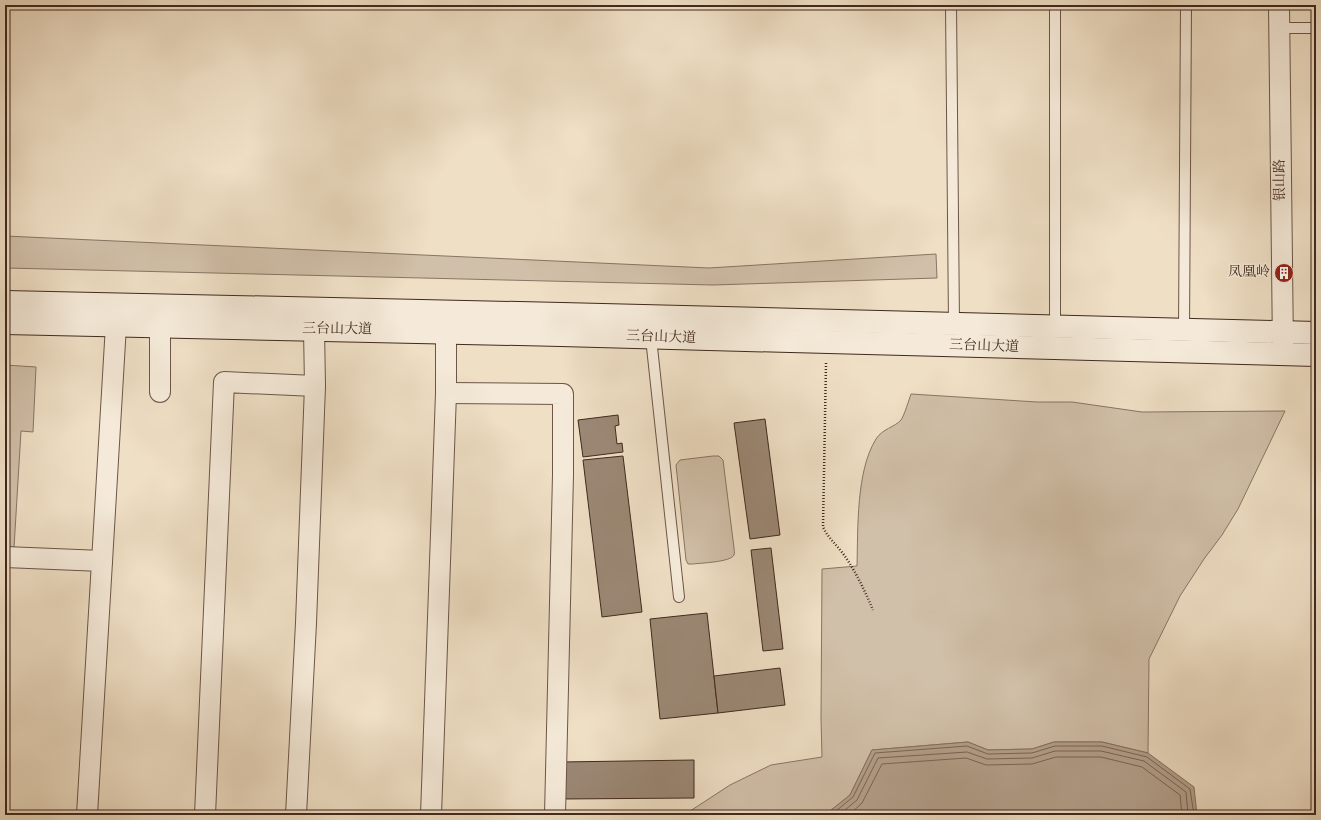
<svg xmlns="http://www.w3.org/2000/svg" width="1321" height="820" font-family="'Sorts Mill Goudy','Noto Serif SC',serif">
  <rect width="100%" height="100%" fill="#efdfc5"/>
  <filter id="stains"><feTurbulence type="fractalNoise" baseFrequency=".005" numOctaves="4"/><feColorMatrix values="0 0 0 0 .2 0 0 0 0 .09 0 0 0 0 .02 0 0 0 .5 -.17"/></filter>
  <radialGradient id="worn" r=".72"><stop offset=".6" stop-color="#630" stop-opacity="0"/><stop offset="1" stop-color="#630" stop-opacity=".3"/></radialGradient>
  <g fill="#d1c0a9" stroke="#897464">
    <polygon points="5,236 709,268 936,254 937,278 713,285 6,268"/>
    <polygon points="5,365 36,367 33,432 21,431 14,548 5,547"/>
    <path d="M911 394 1037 402H1072L1142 412 1285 411 1238 509 1222 535 1204 559 1180 596 1149 659 1148 753 1102 742H1054L1032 749 988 750 968 742 872 750 850 795 825 815H684L730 785 771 765 822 757 821 719 822 569 857 566C858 529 856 471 876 439 882 429 895 427 901 420 904 416 909 400 911 394Z"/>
    <path d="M713 456H719L723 460 734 548C734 550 735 553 734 555 731 562 701 563 693 564H688L686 560 676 465 680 460Z"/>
  </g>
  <polygon fill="#b4a18c" stroke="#867160" points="968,742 988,750 1032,749 1054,742 1102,742 1148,753 1194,787 1197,815 825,815 850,795 872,750"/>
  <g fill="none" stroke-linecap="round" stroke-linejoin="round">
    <g stroke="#7a6555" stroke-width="1">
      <polyline points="831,815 853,797 875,753 967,746 988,754 1032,753 1055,746 1102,746 1147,757 1190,789 1194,815"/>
      <polyline points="839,815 857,800 878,758 967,752 987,759 1032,758 1055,751 1101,751 1144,761 1186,792 1188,815"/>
      <polyline points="849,815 862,803 882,764 966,758 986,765 1032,764 1056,757 1101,757 1142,767 1180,795 1182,815"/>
    </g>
  </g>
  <g fill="#9b8875" stroke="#41291e">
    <polygon points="618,415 619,425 615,426 617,444 622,443 623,452 583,457 578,420"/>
    <polygon points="765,419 780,535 750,539 734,423"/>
    <polygon points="623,456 642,612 602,617 583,460"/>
    <polygon points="771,548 783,649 763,651 751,550"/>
    <polygon points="707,613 718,713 660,719 650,619"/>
    <polygon points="780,668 785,705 718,713 714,676"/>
    <polygon points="694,760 694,798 561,799 561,762"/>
  </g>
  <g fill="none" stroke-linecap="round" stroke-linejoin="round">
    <g stroke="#6c5648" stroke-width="12">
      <g id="service">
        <polyline points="951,5 954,324"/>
        <polyline points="1279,28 1316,28"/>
        <polyline points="1055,327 1055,5"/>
        <polyline points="1184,330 1186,5"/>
        <polyline points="651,338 679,597"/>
      </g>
    </g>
    <g stroke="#6c5648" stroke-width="22">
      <g id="minor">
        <polyline points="1279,5 1283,349"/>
        <polyline points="160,392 160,326"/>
        <polyline points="446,393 563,394 563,475 555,815"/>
        <polyline points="5,557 102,561"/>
        <polyline points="87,815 116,325"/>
        <polyline points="205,815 224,382 315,386"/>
        <polyline points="296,815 306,623 315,386 314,329"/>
        <polyline points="431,815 446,393 446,333"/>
      </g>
    </g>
    <g stroke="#41291e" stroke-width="24">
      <g id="secondary">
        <polyline points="5,302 562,314 1316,333"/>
        <polyline points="5,323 561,335 1316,355"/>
      </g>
    </g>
    <path stroke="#41291e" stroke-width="2.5" stroke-dasharray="1 2" stroke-linecap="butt" d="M826 363 823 527C828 538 837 545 844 555 856 572 865 591 873 610"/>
    <use href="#service" stroke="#f5ead9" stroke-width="10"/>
    <use href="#minor" stroke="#f5ead9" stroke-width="20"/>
    <use href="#secondary" stroke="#f5ead9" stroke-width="22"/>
  </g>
  <defs>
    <g id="building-disc" transform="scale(1)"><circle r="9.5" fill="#8f2418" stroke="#f5ead9"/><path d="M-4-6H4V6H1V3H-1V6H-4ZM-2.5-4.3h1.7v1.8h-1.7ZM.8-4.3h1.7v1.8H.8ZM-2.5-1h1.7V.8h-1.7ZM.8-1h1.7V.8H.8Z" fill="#fff"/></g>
  </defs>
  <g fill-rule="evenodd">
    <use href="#building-disc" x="1284" y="273"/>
  </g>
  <g text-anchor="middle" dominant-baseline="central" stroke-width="3" stroke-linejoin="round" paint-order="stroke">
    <g font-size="14" fill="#41291e" stroke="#f5ead9">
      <text transform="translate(1281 180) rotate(-91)">银山路</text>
      <text transform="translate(337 330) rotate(1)">三台山大道</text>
      <text transform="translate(661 338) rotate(2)">三台山大道</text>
      <text transform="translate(984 347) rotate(2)">三台山大道</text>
    </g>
    <g font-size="14" fill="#41291e" stroke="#f5ead9" text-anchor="end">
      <text x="1270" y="273">凤凰岭</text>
    </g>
  </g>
  <rect width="1321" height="820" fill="none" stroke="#efdfc5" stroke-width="20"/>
  <rect x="6" y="6" width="1309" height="808" fill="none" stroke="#41291e" stroke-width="2"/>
  <rect x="10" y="10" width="1301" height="800" fill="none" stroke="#41291e"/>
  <rect width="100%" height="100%" filter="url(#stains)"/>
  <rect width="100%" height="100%" fill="url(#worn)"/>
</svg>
